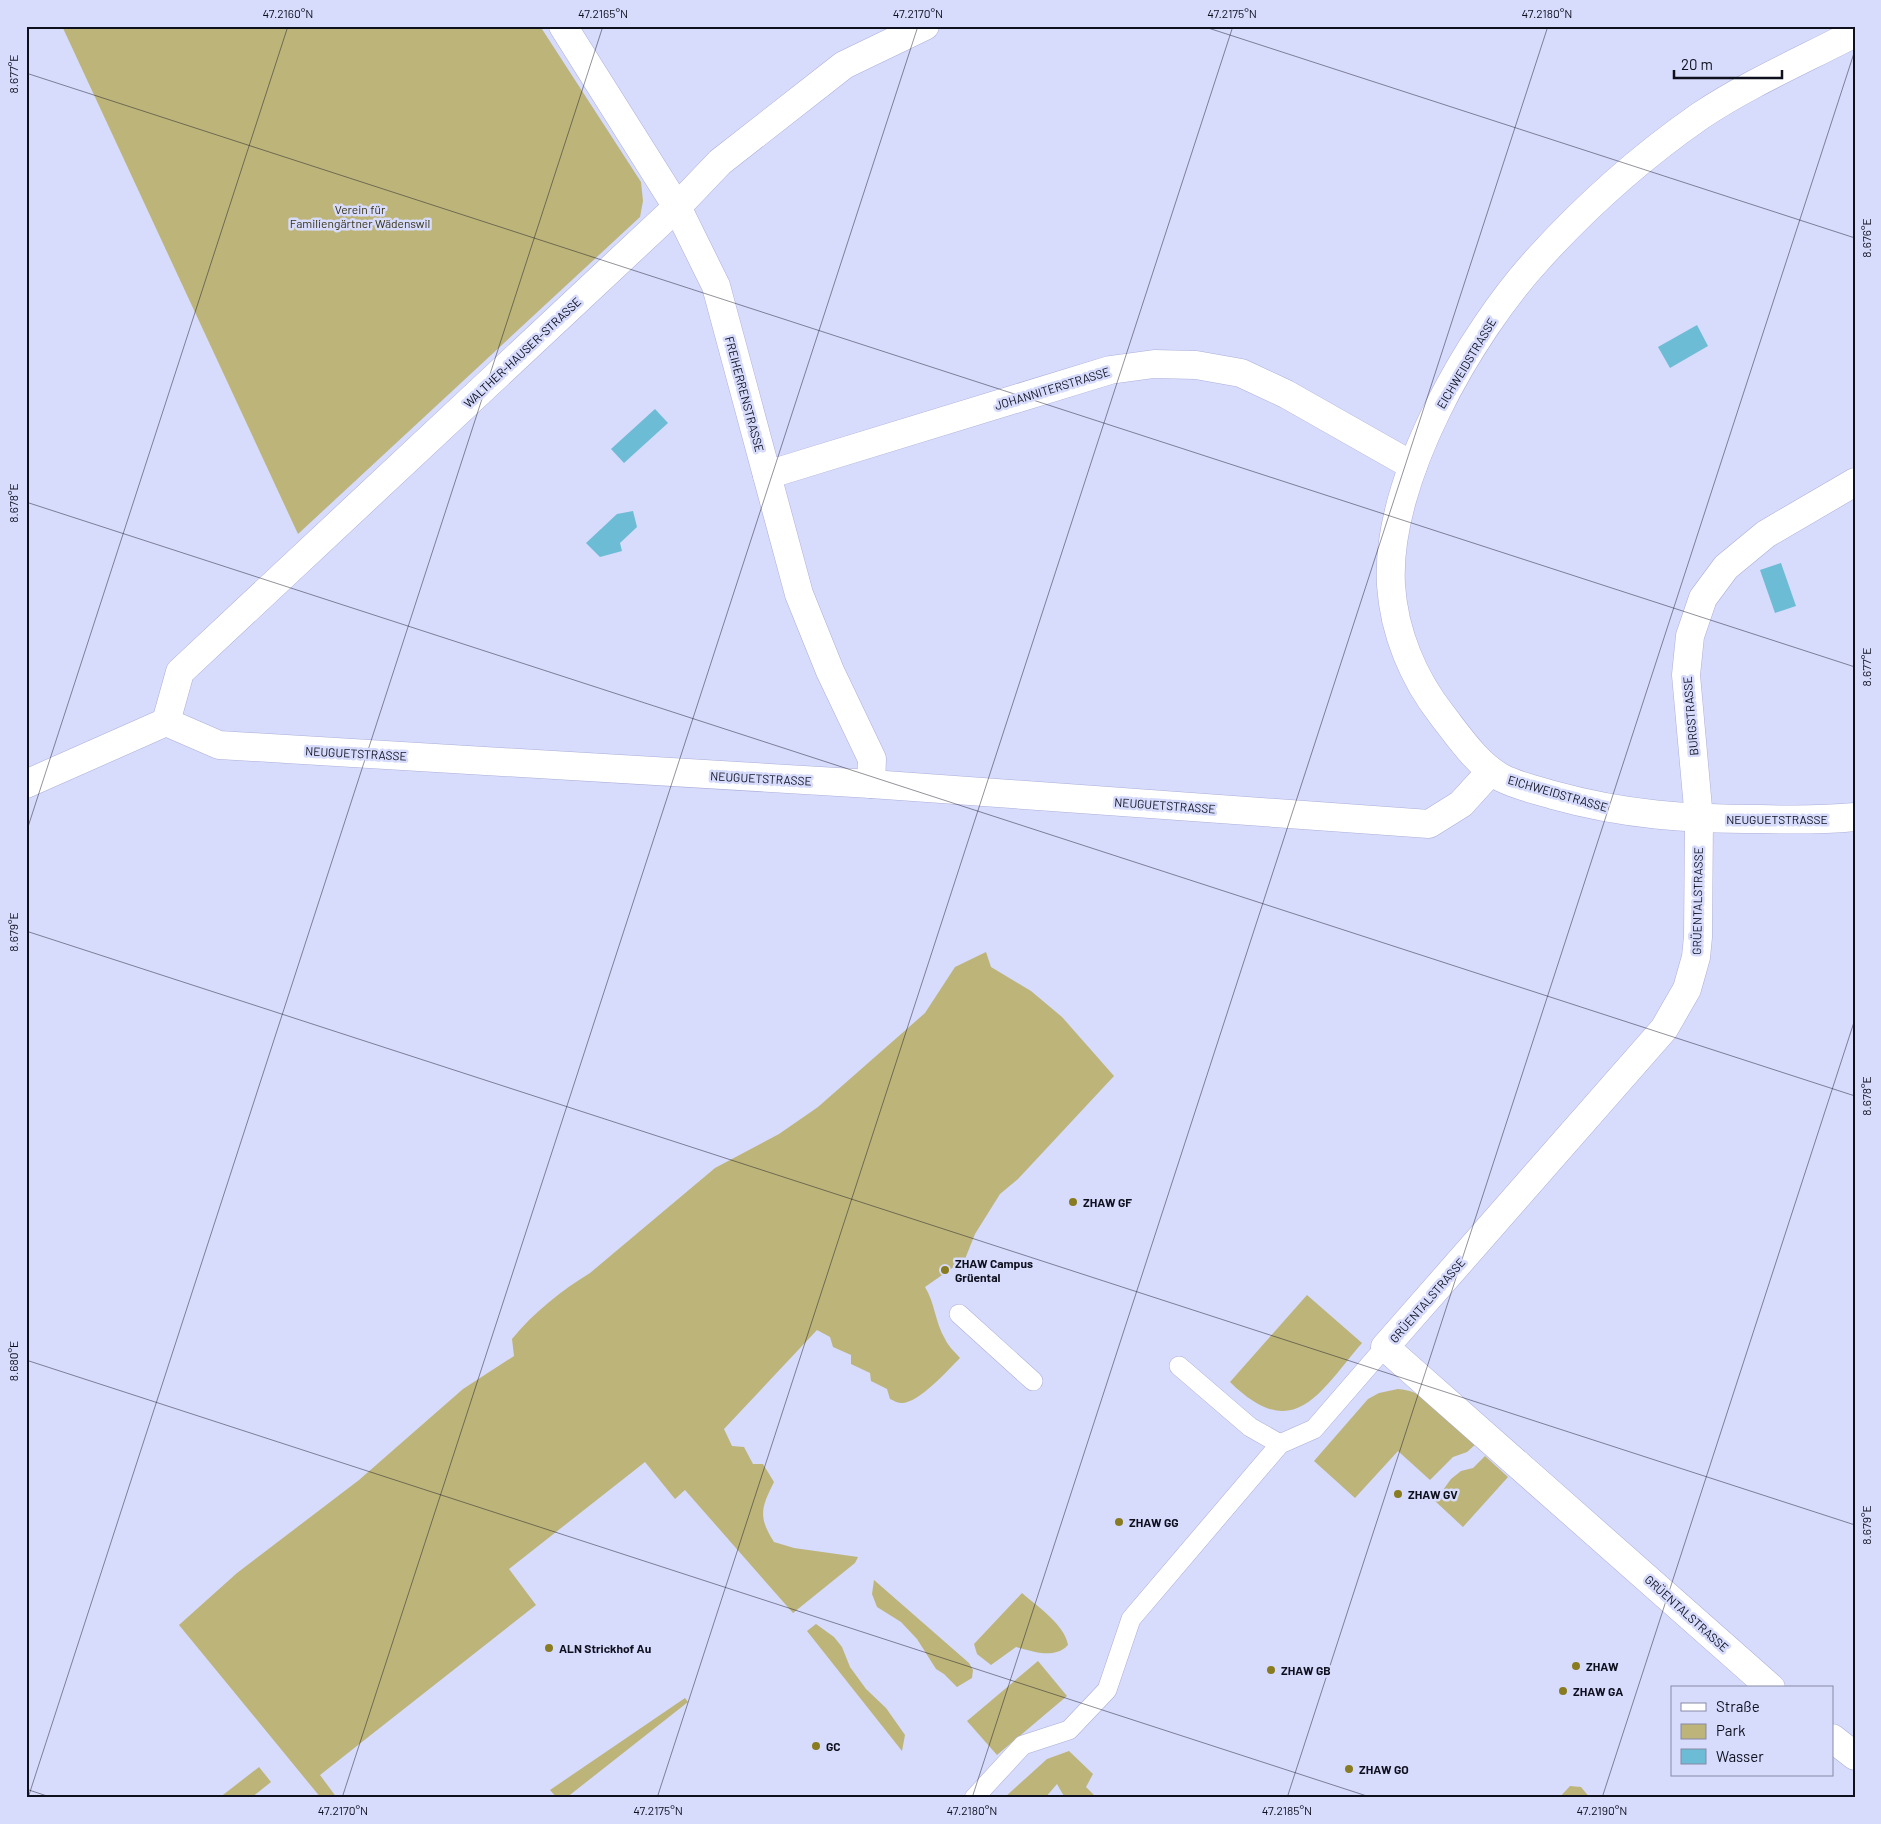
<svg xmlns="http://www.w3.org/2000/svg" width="1881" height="1824" font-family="Barlow,sans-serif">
  <rect width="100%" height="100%" fill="#d7dbfc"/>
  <g fill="#bdb47a">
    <polygon points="62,26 540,26 641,182 643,201 640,217 298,534"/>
    <path d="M986 952 991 967 1031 991 1062 1017 1114 1076 1018 1179 1000 1194 975 1234 965 1259 925 1287C935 1303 935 1322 945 1339 948 1346 955 1352 960 1358 948 1370 918 1404 901 1403 897 1403 893 1400 890 1399L887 1389 871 1381 870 1373 851 1364V1355L833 1347 830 1337 817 1330 724 1429 732 1446 744 1447 753 1464H763L774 1482C761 1508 758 1517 774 1542L794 1548 858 1557 855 1563 793 1613 685 1490 675 1499 645 1462 509 1569 536 1605 320 1775 337 1798H321L179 1625 237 1573 359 1480 463 1389 514 1356 512 1339C533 1313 562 1290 590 1273L715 1168 779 1134 818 1107 925 1013 955 967Z"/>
    <path d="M1307 1295 1362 1343C1319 1393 1294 1445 1230 1382Z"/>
    <path d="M1398 1389C1430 1391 1454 1422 1477 1443L1467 1452 1453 1457 1430 1480 1398 1451 1355 1498 1314 1461 1368 1399 1379 1393Z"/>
    <polygon points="1485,1456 1508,1477 1463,1527 1435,1501 1451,1479 1461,1471 1473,1468"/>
    <polygon points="874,1580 969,1663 973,1670 972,1678 957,1687 944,1674 936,1669 917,1639 901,1622 877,1607 872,1594"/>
    <path d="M1022 1593C1038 1607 1064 1624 1068 1645 1054 1660 1032 1651 1016 1647L991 1665 977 1654 974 1644Z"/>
    <polygon points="816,1624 834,1637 842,1647 850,1667 866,1689 886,1708 905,1735 902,1751 807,1631"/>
    <polygon points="1038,1661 1067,1696 997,1755 967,1721"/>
    <polygon points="685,1698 688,1702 566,1798 557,1798 550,1790"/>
    <polygon points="1069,1751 1093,1774 1086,1787 1097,1798 1065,1798 1057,1784 1045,1798 1004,1798 1047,1759"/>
    <polygon points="259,1767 271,1782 251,1798 219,1798"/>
    <polygon points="1570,1786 1581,1787 1590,1798 1559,1798"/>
  </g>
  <g fill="#6dbcd5">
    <polygon points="1697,325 1708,346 1670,368 1658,347"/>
    <polygon points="655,409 668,423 624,463 611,449"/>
    <polygon points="633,511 637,527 620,543 622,551 600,557 586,543 617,514"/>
    <polygon points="1781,563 1796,606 1775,613 1760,570"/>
  </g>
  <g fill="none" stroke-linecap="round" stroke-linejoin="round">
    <g stroke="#acafd8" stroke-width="20">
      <g id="lane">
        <polyline points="959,1314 1033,1381"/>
        <polyline points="1179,1366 1250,1427 1280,1444"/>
        <polyline points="974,1798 1023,1745 1069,1730 1107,1690 1131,1619 1280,1444 1314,1429 1385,1347"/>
      </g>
    </g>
    <g stroke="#acafd8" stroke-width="29">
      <g id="street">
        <polyline points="563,26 677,207 716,286 799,594 830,671 872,759 871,784"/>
        <path d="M1855 33C1803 60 1748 84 1700 116 1641 157 1587 205 1538 259 1470 333 1385 481 1391 585 1394 632 1413 678 1442 715 1459 737 1477 764 1502 778 1518 786 1536 790 1553 795 1625 815 1687 819 1760 819 1792 820 1823 820 1855 817"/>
        <polyline points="767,475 1110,370 1154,364 1196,365 1241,373 1286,394 1413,466"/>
        <polyline points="166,722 180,672 677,207 720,162 844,65 925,26"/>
        <polyline points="26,784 166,722 219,745 871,784 1429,824 1461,804 1491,771"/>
        <polyline points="1771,1688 1385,1347 1664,1029 1687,989 1696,957 1698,937 1699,819 1686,675 1690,636 1703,598 1726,567 1766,534 1855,482"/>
        <polyline points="1832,1738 1855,1756"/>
      </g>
    </g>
    <use href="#lane" stroke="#fff" stroke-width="19"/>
    <use href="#street" stroke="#fff" stroke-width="28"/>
  </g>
  <path fill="none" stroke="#0f101e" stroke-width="1" stroke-opacity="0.45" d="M1202 26 1855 238M26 73 1855 667M26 502 1855 1096M26 833 288 26M26 931 1855 1525M26 1360 1373 1798M26 1789 53 1798M28 1798 603 26M342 1798 918 26M657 1798 1233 26M972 1798 1548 26M1287 1798 1855 50M1602 1798 1855 1019"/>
  <g fill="#887b20" stroke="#d7dbfc" stroke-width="2">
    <circle cx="1073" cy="1202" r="5"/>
    <circle cx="945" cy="1270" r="5"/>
    <circle cx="1398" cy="1494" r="5"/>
    <circle cx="1119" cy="1522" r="5"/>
    <circle cx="549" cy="1648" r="5"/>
    <circle cx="1576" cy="1666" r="5"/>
    <circle cx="1271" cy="1670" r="5"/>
    <circle cx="1563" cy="1691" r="5"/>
    <circle cx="816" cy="1746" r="5"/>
    <circle cx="1349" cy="1769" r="5"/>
  </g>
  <g text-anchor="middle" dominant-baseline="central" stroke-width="5" stroke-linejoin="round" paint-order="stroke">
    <g font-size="12" fill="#373215" stroke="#d7dbfc">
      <text x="360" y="209">Verein für<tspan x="360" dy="14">Familiengärtner Wädenswil</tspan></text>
    </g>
    <g font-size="12" fill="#0f101e" stroke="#d7dbfc">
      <text transform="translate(522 352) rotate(-43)">WALTHER-HAUSER-STRASSE</text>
      <text transform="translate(1466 363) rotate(-59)">EICHWEIDSTRASSE</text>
      <text transform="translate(1052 388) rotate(-17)">JOHANNITERSTRASSE</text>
      <text transform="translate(745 394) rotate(75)">FREIHERRENSTRASSE</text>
      <text transform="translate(1690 716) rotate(-95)">BURGSTRASSE</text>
      <text transform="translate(356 753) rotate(3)">NEUGUETSTRASSE</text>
      <text transform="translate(761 778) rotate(3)">NEUGUETSTRASSE</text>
      <text transform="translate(1558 793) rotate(16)">EICHWEIDSTRASSE</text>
      <text transform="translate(1165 805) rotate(4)">NEUGUETSTRASSE</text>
      <text x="1777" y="819">NEUGUETSTRASSE</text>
      <text transform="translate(1697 901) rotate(-89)">GRÜENTALSTRASSE</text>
      <text transform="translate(1427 1300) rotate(-49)">GRÜENTALSTRASSE</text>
      <text transform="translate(1687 1613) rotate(42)">GRÜENTALSTRASSE</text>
    </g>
    <g font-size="12" font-weight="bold" fill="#0f101e" stroke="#d7dbfc" text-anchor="start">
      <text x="1083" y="1202">ZHAW GF</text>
      <text x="955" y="1263">ZHAW Campus<tspan x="955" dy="14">Grüental</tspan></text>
      <text x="1408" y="1494">ZHAW GV</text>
      <text x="1129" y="1522">ZHAW GG</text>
      <text x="559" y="1648">ALN Strickhof Au</text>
      <text x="1586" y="1666">ZHAW</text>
      <text x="1281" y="1670">ZHAW GB</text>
      <text x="1573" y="1691">ZHAW GA</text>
      <text x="826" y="1746">GC</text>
      <text x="1359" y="1769">ZHAW GO</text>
    </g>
  </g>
  <rect width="1881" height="1824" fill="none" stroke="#d7dbfc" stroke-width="55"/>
  <rect x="1671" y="1686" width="162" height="90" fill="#d7dbfc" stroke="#878aa3"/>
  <rect x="1681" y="1703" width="25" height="8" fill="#ffffff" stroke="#878aa3"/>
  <text x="1716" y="1712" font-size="15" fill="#0f101e">Straße</text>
  <rect x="1681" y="1724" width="25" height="15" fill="#bdb47a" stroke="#878aa3"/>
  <text x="1716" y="1736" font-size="15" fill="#0f101e">Park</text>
  <rect x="1681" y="1749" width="25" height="15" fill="#6dbcd5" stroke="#878aa3"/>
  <text x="1716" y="1762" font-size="15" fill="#0f101e">Wasser</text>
  <path d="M1674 70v8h108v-8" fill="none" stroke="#0f101e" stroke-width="2.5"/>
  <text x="1681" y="70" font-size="15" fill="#0f101e" stroke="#d7dbfc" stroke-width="4" paint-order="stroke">20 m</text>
  <rect x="28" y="28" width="1826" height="1768" fill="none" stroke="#0f101e" stroke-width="2"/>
  <g font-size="12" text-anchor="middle" fill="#0f101e">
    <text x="288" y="18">47.2160°N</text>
    <text x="603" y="18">47.2165°N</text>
    <text x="918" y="18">47.2170°N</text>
    <text x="1232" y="18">47.2175°N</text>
    <text x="1547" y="18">47.2180°N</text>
    <text transform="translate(14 74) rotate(-90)" y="4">8.677°E</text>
    <text transform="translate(1867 238) rotate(-90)" y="4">8.676°E</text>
    <text transform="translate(14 503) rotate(-90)" y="4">8.678°E</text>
    <text transform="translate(1867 667) rotate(-90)" y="4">8.677°E</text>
    <text transform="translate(14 932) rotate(-90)" y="4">8.679°E</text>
    <text transform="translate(1867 1096) rotate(-90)" y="4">8.678°E</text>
    <text transform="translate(14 1361) rotate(-90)" y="4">8.680°E</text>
    <text transform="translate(1867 1525) rotate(-90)" y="4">8.679°E</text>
    <text x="343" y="1815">47.2170°N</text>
    <text x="658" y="1815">47.2175°N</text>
    <text x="972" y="1815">47.2180°N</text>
    <text x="1287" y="1815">47.2185°N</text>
    <text x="1602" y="1815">47.2190°N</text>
  </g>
</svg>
